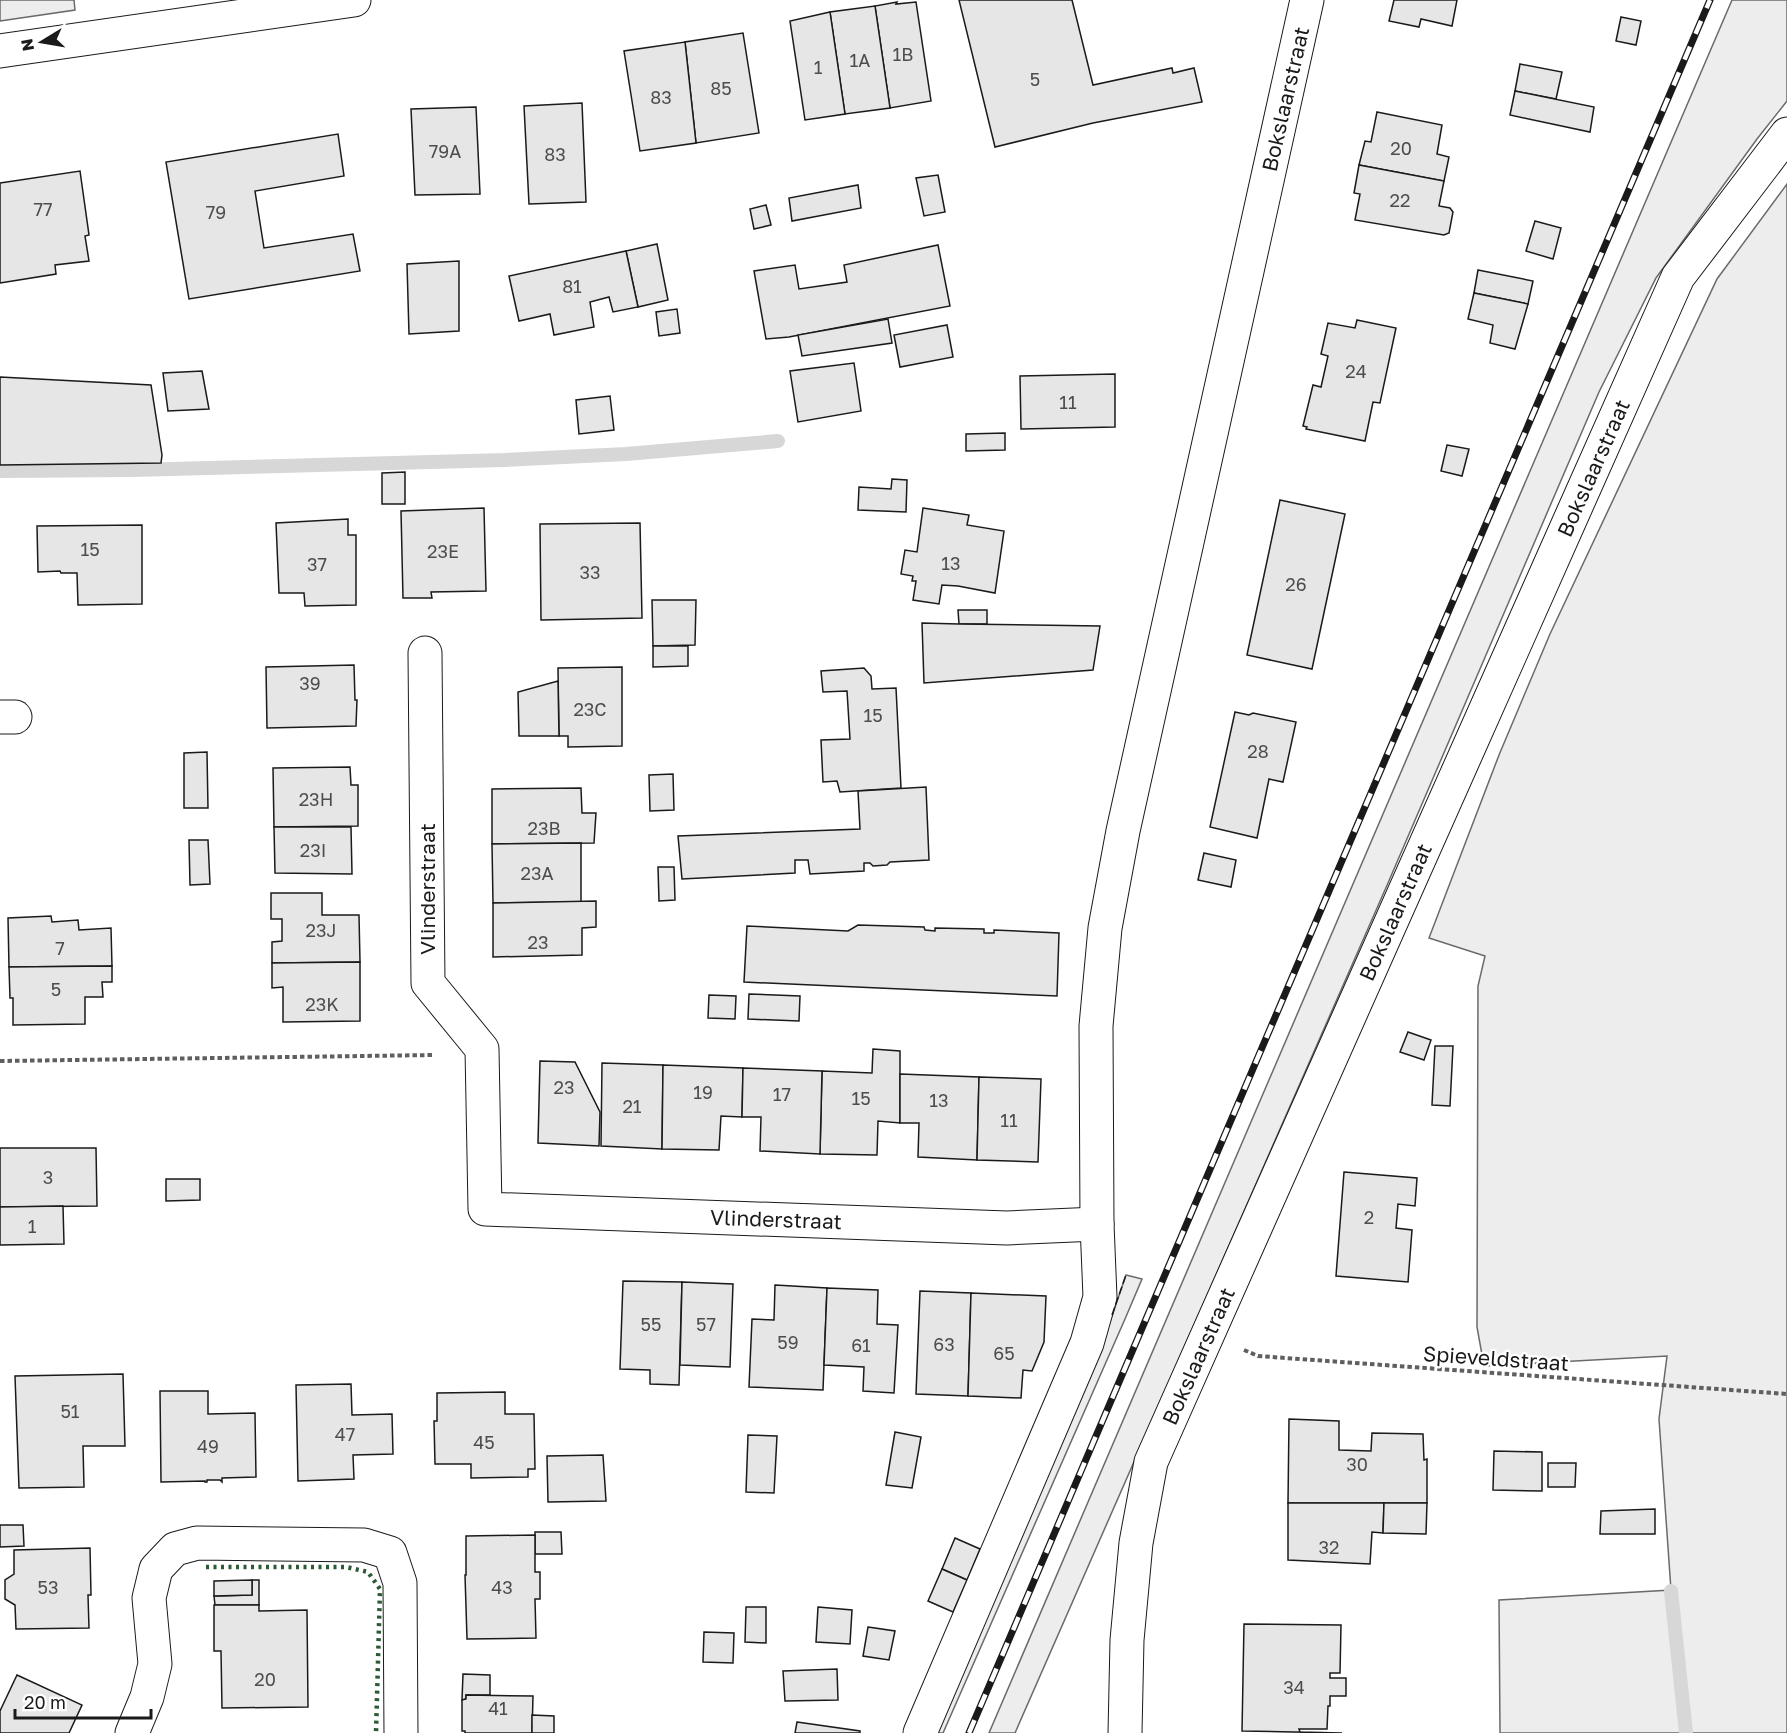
<svg xmlns="http://www.w3.org/2000/svg" width="1787" height="1733" font-family="'Golos Text',sans-serif">
  <rect width="100%" height="100%" fill="#fff"/>
  <g fill="#ededed" stroke="#6a6a6a" stroke-width="1.5">
    <polygon points="0,0 74,0 75,10 0,21"/>
    <polygon points="1732,0 1787,0 1787,101 1757,139 1656,278 1599,392 1388,883 1015,1733 989,1733"/>
    <polygon points="1787,184 1787,1733 1500,1733 1499,1600 1671,1590 1659,1419 1667,1356 1484,1366 1477,1327 1478,986 1485,956 1429,938 1499,755 1550,634 1717,279"/>
    <polygon points="1126,1275 1142,1279 1125,1319 943,1733 932,1733 1108,1323 1110,1322"/>
  </g>
  <g fill="none" stroke-linecap="round" stroke-linejoin="round">
    <g stroke="#d7d7d7" stroke-width="14">
      <polyline points="0,471 132,470 505,460 626,454 778,441"/>
      <polyline points="1671,1591 1686,1733"/>
    </g>
  </g>
  <g fill="#e6e6e6" stroke="#1a1a1a" stroke-width="1.5">
    <polygon points="959,0 1072,0 1093,85 1172,68 1173,73 1194,68 1202,102 1093,123 995,147"/>
    <polygon points="1394,0 1457,0 1452,26 1421,19 1419,27 1389,21"/>
    <polygon points="897,2 896,4 916,2 931,101 890,108 875,6"/>
    <polygon points="875,6 890,108 845,114 830,12"/>
    <polygon points="830,12 845,114 805,120 790,21"/>
    <polygon points="1621,17 1641,21 1636,45 1616,41"/>
    <polygon points="743,33 759,133 696,143 685,42"/>
    <polygon points="685,42 696,143 640,151 624,51"/>
    <polygon points="1520,64 1562,72 1556,99 1515,91"/>
    <polygon points="1515,91 1594,107 1590,132 1510,115"/>
    <polygon points="582,103 586,202 529,204 524,106"/>
    <polygon points="476,107 480,194 415,195 411,109"/>
    <polygon points="1377,112 1442,125 1437,154 1449,157 1444,181 1359,165 1365,141 1371,142"/>
    <polygon points="338,134 344,176 255,191 264,248 353,234 360,271 189,299 166,162"/>
    <polygon points="1359,165 1444,181 1439,206 1450,208 1453,212 1449,233 1444,235 1355,220 1360,194 1354,193"/>
    <polygon points="80,171 89,235 85,236 89,261 55,265 56,274 0,283 0,183"/>
    <polygon points="938,175 945,212 924,216 916,178"/>
    <polygon points="858,185 861,208 792,221 789,198"/>
    <polygon points="766,205 771,225 754,229 750,209"/>
    <polygon points="1535,221 1561,228 1553,259 1526,251"/>
    <polygon points="657,244 668,300 638,307 626,251"/>
    <polygon points="938,245 950,306 789,337 766,339 754,271 795,265 799,289 847,282 844,265"/>
    <polygon points="626,251 638,307 613,312 609,297 590,302 594,327 554,335 550,314 519,321 509,276"/>
    <polygon points="459,261 459,331 409,334 407,264"/>
    <polygon points="1478,270 1533,281 1528,304 1474,293"/>
    <polygon points="1474,293 1528,304 1515,349 1490,343 1493,325 1468,319"/>
    <polygon points="677,309 680,333 659,336 656,312"/>
    <polygon points="888,319 892,343 802,356 798,335"/>
    <polygon points="1357,320 1396,328 1380,403 1373,402 1365,441 1306,429 1307,427 1303,426 1313,385 1321,387 1328,356 1321,354 1328,323 1355,328"/>
    <polygon points="947,325 953,357 900,367 894,335"/>
    <polygon points="854,363 861,411 798,422 790,371"/>
    <polygon points="202,371 209,409 168,411 163,373"/>
    <polygon points="1115,374 1115,427 1021,429 1020,376"/>
    <polygon points="0,377 151,385 162,455 161,463 0,465"/>
    <polygon points="610,396 614,430 579,434 576,400"/>
    <polygon points="1005,433 1005,450 966,451 966,434"/>
    <polygon points="1447,445 1469,449 1462,476 1441,471"/>
    <polygon points="405,472 405,504 382,504 382,473"/>
    <polygon points="892,479 907,480 906,512 858,510 859,487 891,489"/>
    <polygon points="1280,500 1345,514 1312,669 1247,655"/>
    <polygon points="484,508 486,591 431,592 432,598 403,598 401,511"/>
    <polygon points="923,508 969,515 967,525 1004,531 995,593 958,586 942,585 939,604 913,600 916,581 912,581 913,576 901,574 905,550 917,552"/>
    <polygon points="348,519 348,535 356,535 356,605 305,606 304,593 279,593 276,523"/>
    <polygon points="640,523 642,618 541,620 540,524"/>
    <polygon points="142,525 142,604 78,605 77,573 61,573 60,571 38,572 37,526"/>
    <polygon points="652,600 696,600 695,645 653,646"/>
    <polygon points="958,610 987,610 987,624 959,624"/>
    <polygon points="922,623 959,624 1100,626 1093,670 924,683"/>
    <polygon points="653,646 688,646 688,666 653,667"/>
    <polygon points="354,665 355,700 357,700 356,726 267,728 266,667"/>
    <polygon points="622,667 622,746 568,747 568,736 559,736 558,668"/>
    <polygon points="864,668 871,676 872,689 896,688 901,788 840,792 837,781 823,782 821,740 850,739 847,691 823,692 821,671"/>
    <polygon points="558,681 559,736 519,736 518,692"/>
    <polygon points="1235,712 1249,715 1253,713 1296,722 1283,782 1269,779 1257,838 1210,827"/>
    <polygon points="207,752 208,808 184,808 184,753"/>
    <polygon points="350,767 351,785 358,785 358,826 274,827 273,768"/>
    <polygon points="673,774 674,810 650,811 649,775"/>
    <polygon points="926,787 929,860 890,862 887,865 873,866 870,863 864,863 864,871 810,874 808,860 795,860 795,873 682,879 678,836 860,829 858,791"/>
    <polygon points="581,788 582,813 596,813 594,843 492,844 492,789"/>
    <polygon points="274,827 351,827 352,874 275,873"/>
    <polygon points="189,840 208,840 210,884 190,885"/>
    <polygon points="581,843 581,902 493,903 492,844"/>
    <polygon points="1204,853 1236,860 1231,887 1198,880"/>
    <polygon points="658,867 674,867 675,900 659,901"/>
    <polygon points="271,893 322,893 322,915 359,915 360,962 272,963 272,942 282,941 282,919 271,919"/>
    <polygon points="596,901 596,927 582,928 582,955 493,957 493,903"/>
    <polygon points="51,916 52,922 78,920 79,930 111,928 112,966 9,967 8,918"/>
    <polygon points="858,925 924,927 925,930 935,931 935,928 984,929 984,933 994,933 994,930 1059,933 1057,996 744,982 747,926 848,931"/>
    <polygon points="360,962 360,1021 283,1022 283,987 272,988 272,963"/>
    <polygon points="112,966 112,982 102,982 103,997 85,997 85,1024 13,1025 13,998 10,998 9,967"/>
    <polygon points="749,994 800,996 799,1021 748,1019"/>
    <polygon points="709,995 736,996 735,1019 708,1018"/>
    <polygon points="1408,1032 1431,1040 1424,1060 1400,1052"/>
    <polygon points="1435,1046 1453,1046 1450,1106 1432,1105"/>
    <polygon points="873,1049 900,1051 900,1123 878,1121 877,1155 820,1154 822,1071 872,1073"/>
    <polygon points="540,1061 575,1062 600,1112 599,1146 538,1143"/>
    <polygon points="602,1063 663,1065 662,1149 601,1146"/>
    <polygon points="663,1065 743,1068 742,1117 721,1116 719,1150 662,1149"/>
    <polygon points="743,1068 822,1071 820,1154 760,1151 761,1117 742,1117"/>
    <polygon points="900,1074 979,1077 977,1160 918,1157 919,1123 900,1123"/>
    <polygon points="979,1077 1041,1079 1038,1162 977,1160"/>
    <polygon points="0,1148 96,1148 97,1206 0,1207"/>
    <polygon points="1344,1172 1417,1178 1415,1206 1398,1204 1396,1228 1412,1230 1408,1282 1336,1276"/>
    <polygon points="166,1179 200,1179 200,1200 166,1201"/>
    <polygon points="63,1206 64,1244 0,1245 0,1207"/>
    <polygon points="623,1281 682,1282 679,1385 650,1384 650,1370 620,1369"/>
    <polygon points="682,1282 733,1284 730,1367 680,1365"/>
    <polygon points="775,1285 827,1288 823,1390 749,1387 752,1319 774,1320"/>
    <polygon points="827,1288 878,1290 877,1324 898,1325 894,1393 863,1391 864,1367 824,1365"/>
    <polygon points="920,1291 971,1293 968,1396 916,1394"/>
    <polygon points="971,1293 1046,1296 1044,1342 1032,1371 1023,1370 1021,1398 968,1396"/>
    <polygon points="123,1374 125,1446 83,1446 84,1487 19,1488 15,1376"/>
    <polygon points="351,1384 352,1415 392,1414 393,1454 353,1455 354,1479 298,1481 296,1385"/>
    <polygon points="160,1391 208,1391 208,1414 255,1413 256,1477 222,1478 222,1482 220,1480 207,1480 207,1482 205,1482 205,1481 161,1482"/>
    <polygon points="505,1392 505,1414 534,1414 535,1469 528,1469 528,1477 471,1478 471,1464 435,1464 434,1421 437,1421 437,1393"/>
    <polygon points="1289,1419 1339,1421 1339,1450 1371,1451 1372,1433 1423,1434 1424,1460 1427,1459 1427,1503 1288,1503"/>
    <polygon points="895,1432 921,1437 912,1488 886,1485"/>
    <polygon points="748,1435 777,1436 774,1493 746,1492"/>
    <polygon points="1494,1451 1542,1452 1542,1491 1493,1490"/>
    <polygon points="603,1455 606,1501 548,1502 547,1456"/>
    <polygon points="1548,1463 1576,1463 1575,1487 1548,1487"/>
    <polygon points="1288,1503 1384,1503 1383,1533 1372,1532 1370,1564 1288,1560"/>
    <polygon points="1384,1503 1427,1503 1426,1534 1383,1533"/>
    <polygon points="1655,1509 1655,1534 1600,1534 1601,1511"/>
    <polygon points="0,1525 23,1525 24,1546 0,1547"/>
    <polygon points="535,1532 561,1532 562,1554 535,1554"/>
    <polygon points="535,1535 535,1572 540,1572 540,1599 535,1599 536,1638 467,1639 465,1575 466,1575 466,1536"/>
    <polygon points="955,1538 980,1549 967,1580 942,1569"/>
    <polygon points="90,1548 91,1595 88,1595 89,1628 16,1629 15,1605 5,1599 5,1580 14,1574 14,1550"/>
    <polygon points="942,1569 967,1580 953,1612 928,1601"/>
    <polygon points="252,1580 259,1580 259,1605 215,1605 214,1596 252,1595"/>
    <polygon points="252,1580 252,1595 214,1596 214,1581"/>
    <polygon points="214,1605 259,1605 259,1611 307,1610 308,1707 222,1708 221,1651 214,1651"/>
    <polygon points="746,1607 766,1607 766,1643 745,1642"/>
    <polygon points="818,1607 852,1610 850,1644 816,1642"/>
    <polygon points="1244,1624 1341,1625 1340,1673 1330,1673 1330,1678 1346,1678 1346,1696 1330,1696 1330,1706 1328,1706 1327,1729 1299,1729 1300,1732 1342,1733 1242,1731"/>
    <polygon points="868,1627 895,1631 889,1660 863,1656"/>
    <polygon points="704,1632 734,1633 733,1663 703,1662"/>
    <polygon points="837,1669 838,1700 785,1701 783,1671"/>
    <polygon points="463,1674 490,1675 490,1695 466,1695 466,1699 462,1700"/>
    <polygon points="17,1675 82,1705 69,1733 0,1733 0,1711"/>
    <polygon points="466,1695 533,1696 532,1733 465,1733 465,1731 462,1731 462,1700 466,1699"/>
    <polygon points="532,1715 554,1716 554,1733 532,1733"/>
    <polygon points="797,1722 860,1731 860,1733 795,1733"/>
  </g>
  <g fill="none" stroke-linecap="round" stroke-linejoin="round">
    <g stroke="#1a1a1a" stroke-width="35">
      <g id="minor">
        <polyline points="425,653 428,983 482,1049 485,1209 1007,1228 1097,1224"/>
        <polyline points="0,717 15,717"/>
        <polyline points="132,1733 147,1697 155,1664 149,1598 156,1569 175,1549 197,1543 364,1545 390,1553 400,1583 401,1733"/>
        <polyline points="920,1733 1087,1343 1100,1297 1097,1224 1096,1026 1105,928 1123,831 1307,0"/>
        <polyline points="1125,1733 1127,1640 1136,1543 1151,1462 1678,277 1787,134"/>
      </g>
    </g>
    <g stroke="#1a1a1a" stroke-width="35">
      <polyline id="tertiary" points="0,51 354,0"/>
    </g>
    <g stroke="#5f5f5f" stroke-width="4" stroke-dasharray="4.5 3" stroke-linecap="butt">
      <polyline points="0,1061 434,1055"/>
      <polyline points="1244,1350 1258,1356 1787,1394"/>
    </g>
    <use href="#minor" stroke="#fff" stroke-width="33"/>
    <use href="#tertiary" stroke="#fff" stroke-width="33"/>
    <g stroke="#1a1a1a" stroke-width="7">
      <polyline id="rail" points="969,1733 1710,0"/>
    </g>
    <use href="#rail" stroke="#fff" stroke-width="4.5" stroke-dasharray="14" stroke-linecap="butt"/>
    <polyline stroke="#2b5a34" stroke-width="4.5" stroke-dasharray="3 4.5" stroke-linecap="butt" points="206,1567 346,1567 368,1572 380,1589 376,1733"/>
    <polyline stroke="#1a1a1a" stroke-width="1.5" stroke-dasharray="8 3" stroke-linecap="butt" points="1112,1315 1126,1275"/>
  </g>
  <g text-anchor="middle" dominant-baseline="central" stroke-width="4.5" stroke-linejoin="round" paint-order="stroke">
    <g font-size="18" fill="#4d4d4d">
      <text x="903" y="54">1B</text>
      <text x="860" y="60">1A</text>
      <text x="818" y="67">1</text>
      <text x="1035" y="79">5</text>
      <text x="721" y="88">85</text>
      <text x="661" y="97">83</text>
      <text x="1401" y="148">20</text>
      <text x="445" y="151">79A</text>
      <text x="555" y="154">83</text>
      <text x="1400" y="200">22</text>
      <text x="43" y="209">77</text>
      <text x="216" y="212">79</text>
      <text x="572" y="286">81</text>
      <text x="1356" y="371">24</text>
      <text x="1068" y="402">11</text>
      <text x="90" y="549">15</text>
      <text x="443" y="551">23E</text>
      <text x="951" y="563">13</text>
      <text x="317" y="564">37</text>
      <text x="590" y="572">33</text>
      <text x="1296" y="584">26</text>
      <text x="310" y="683">39</text>
      <text x="590" y="709">23C</text>
      <text x="873" y="715">15</text>
      <text x="1258" y="751">28</text>
      <text x="316" y="799">23H</text>
      <text x="544" y="828">23B</text>
      <text x="313" y="850">23I</text>
      <text x="537" y="873">23A</text>
      <text x="321" y="930">23J</text>
      <text x="538" y="942">23</text>
      <text x="60" y="948">7</text>
      <text x="56" y="989">5</text>
      <text x="322" y="1004">23K</text>
      <text x="564" y="1087">23</text>
      <text x="703" y="1092">19</text>
      <text x="782" y="1094">17</text>
      <text x="861" y="1098">15</text>
      <text x="939" y="1100">13</text>
      <text x="632" y="1106">21</text>
      <text x="1009" y="1120">11</text>
      <text x="48" y="1177">3</text>
      <text x="1369" y="1217">2</text>
      <text x="32" y="1226">1</text>
      <text x="651" y="1324">55</text>
      <text x="706" y="1324">57</text>
      <text x="788" y="1342">59</text>
      <text x="944" y="1344">63</text>
      <text x="861" y="1345">61</text>
      <text x="1004" y="1353">65</text>
      <text x="70" y="1411">51</text>
      <text x="345" y="1434">47</text>
      <text x="484" y="1442">45</text>
      <text x="208" y="1446">49</text>
      <text x="1357" y="1464">30</text>
      <text x="1329" y="1547">32</text>
      <text x="48" y="1587">53</text>
      <text x="502" y="1587">43</text>
      <text x="265" y="1679">20</text>
      <text x="1294" y="1687">34</text>
      <text x="498" y="1708">41</text>
    </g>
    <g font-size="21" fill="#1a1a1a" stroke="#fff">
      <text transform="translate(1285 99) rotate(-77)">Bokslaarstraat</text>
      <text transform="translate(1593 468) rotate(-66)">Bokslaarstraat</text>
      <text transform="translate(427 889) rotate(-90)">Vlinderstraat</text>
      <text transform="translate(1395 912) rotate(-66)">Bokslaarstraat</text>
      <text transform="translate(776 1219) rotate(2)">Vlinderstraat</text>
      <text transform="translate(1198 1356) rotate(-66)">Bokslaarstraat</text>
      <text transform="translate(1496 1358) rotate(4)">Spieveldstraat</text>
    </g>
  </g>
  <g transform="translate(42 42) rotate(259)" stroke="#ffffff" stroke-width="4.5" paint-order="stroke">
  <path d="M0-4.5L10 22L0 15L-10 22Z" fill="#1a1a1a"/>
  <text y="-9" font-size="16" font-weight="bold" text-anchor="middle" fill="#1a1a1a">N</text>
  </g>
  <path d="M15 1709v9h136v-9" fill="none" stroke="#1a1a1a" stroke-width="3"/>
  <text x="24" y="1709" font-size="18" fill="#1a1a1a" stroke="#ffffff" stroke-width="4.5" paint-order="stroke">20 m</text>
</svg>
